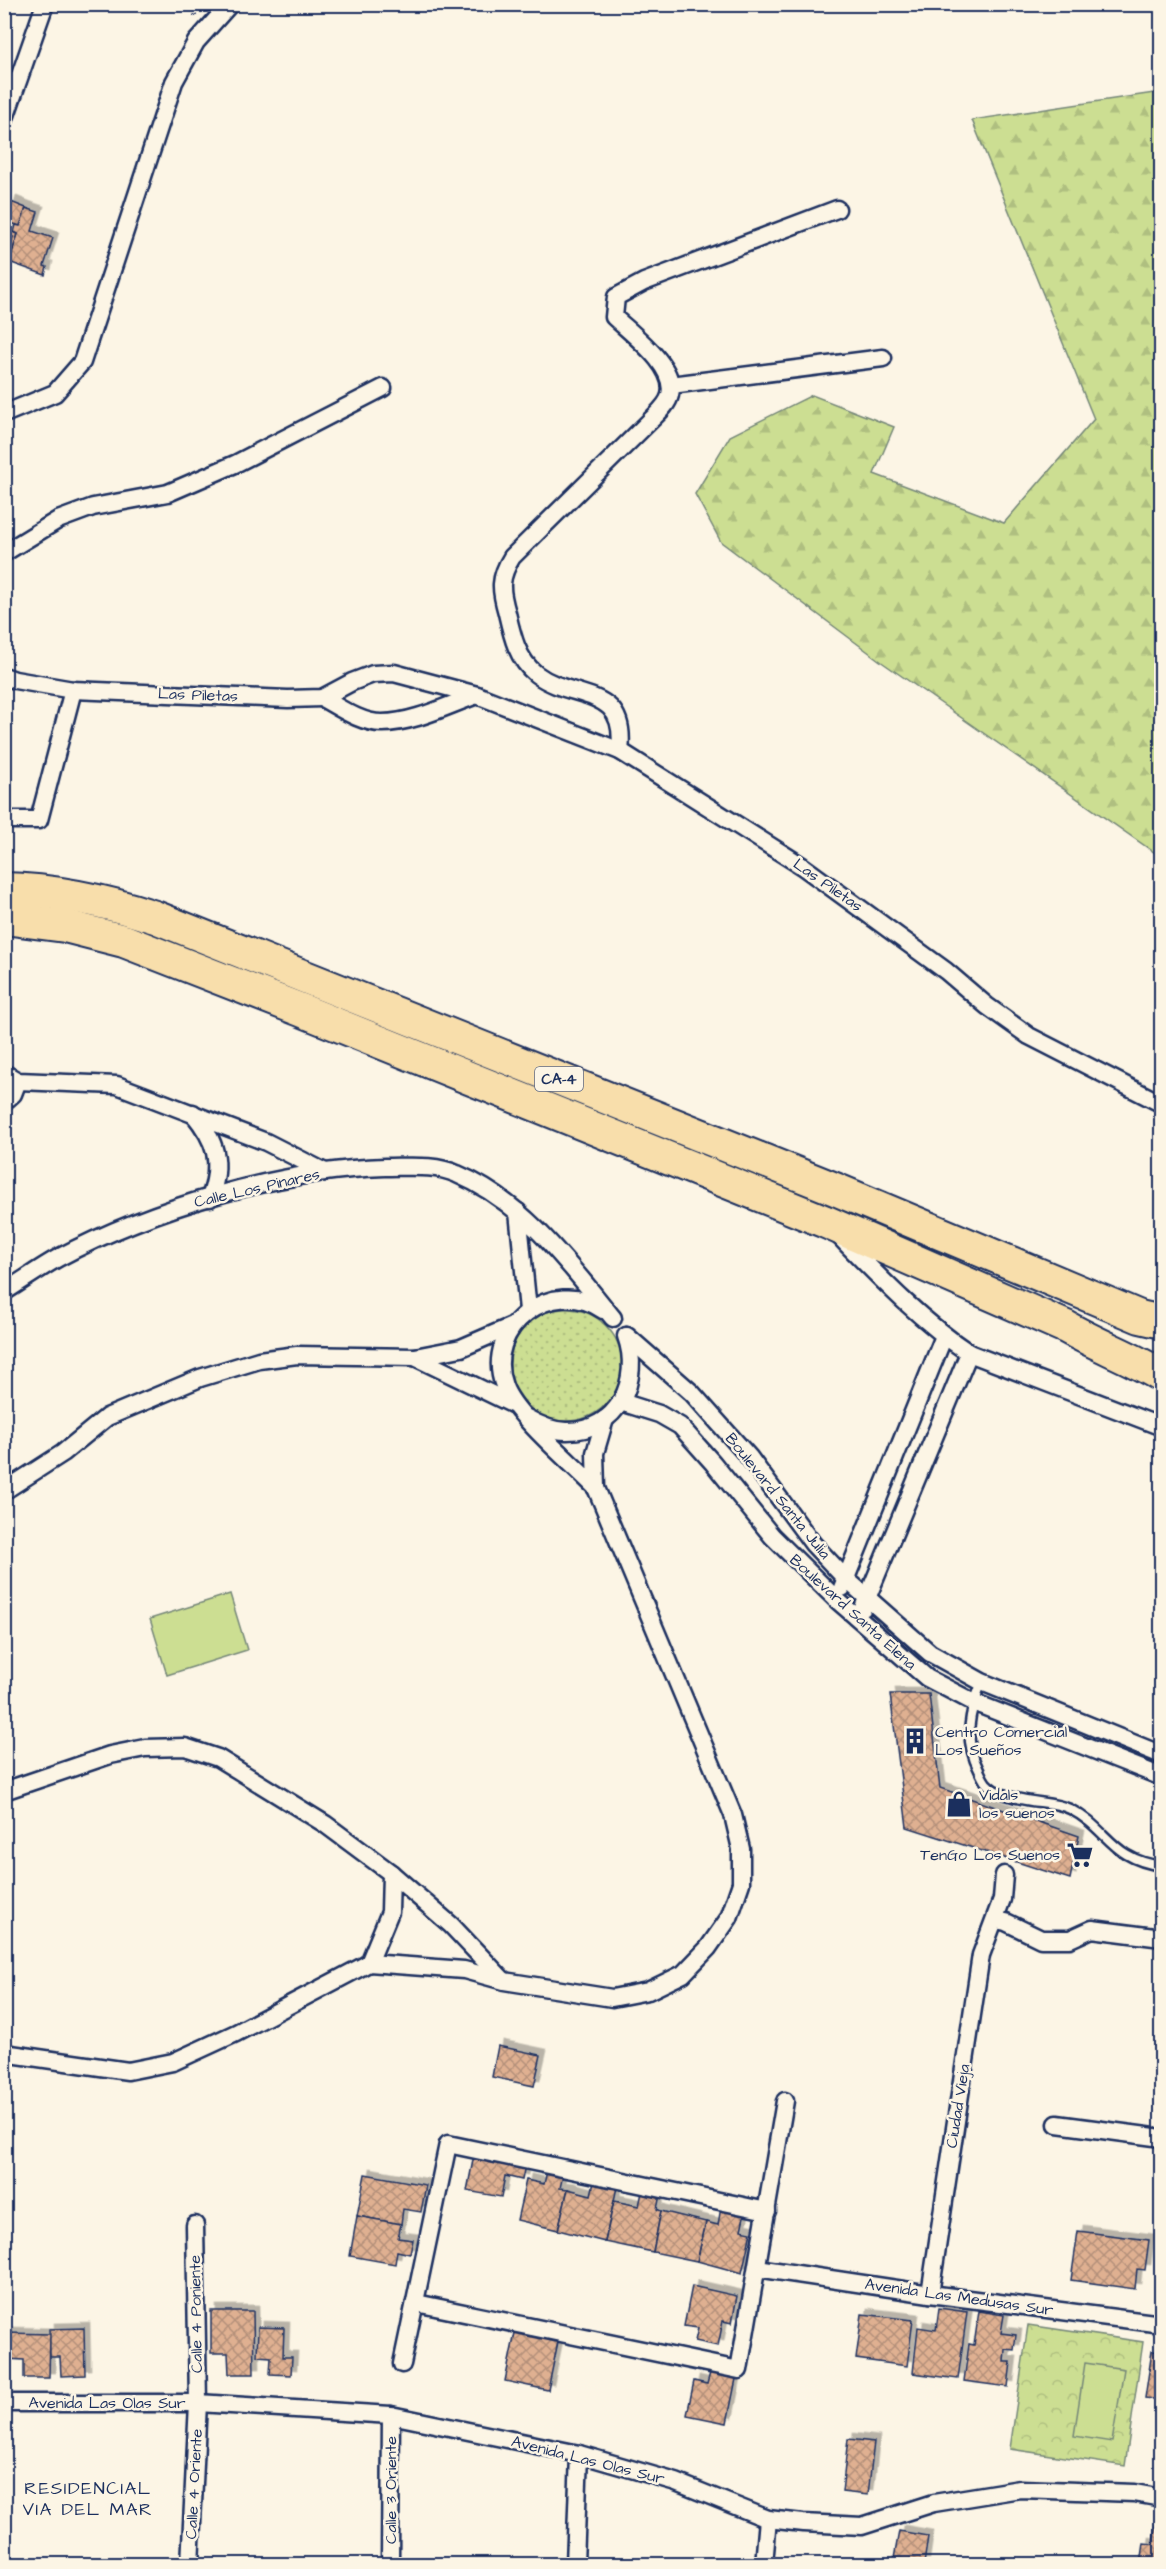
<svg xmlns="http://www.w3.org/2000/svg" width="1166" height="2569" font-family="'Architects Daughter',sans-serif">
  <defs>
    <pattern id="grass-dots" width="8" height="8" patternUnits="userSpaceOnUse" patternTransform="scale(1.5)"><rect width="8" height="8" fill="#ccde92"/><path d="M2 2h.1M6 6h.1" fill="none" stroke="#afbf80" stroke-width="1.8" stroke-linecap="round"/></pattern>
    <pattern id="forest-firs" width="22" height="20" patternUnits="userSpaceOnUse" patternTransform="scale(1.5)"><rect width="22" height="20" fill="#ccde92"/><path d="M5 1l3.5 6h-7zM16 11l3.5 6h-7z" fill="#afbf80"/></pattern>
    <pattern id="park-crowns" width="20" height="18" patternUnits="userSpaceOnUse" patternTransform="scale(1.5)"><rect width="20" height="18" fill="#ccde92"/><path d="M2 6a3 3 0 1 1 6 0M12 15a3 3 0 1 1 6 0" fill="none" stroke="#afbf80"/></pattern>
    <pattern id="building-cross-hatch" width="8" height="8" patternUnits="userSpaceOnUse" patternTransform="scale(1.5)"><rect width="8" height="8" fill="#dfb091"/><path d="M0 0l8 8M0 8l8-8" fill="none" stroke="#b4907a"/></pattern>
    <filter id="shadow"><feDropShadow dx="5.5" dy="-5.5" stdDeviation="0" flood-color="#0004"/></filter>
  </defs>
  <rect width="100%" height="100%" fill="#fcf5e5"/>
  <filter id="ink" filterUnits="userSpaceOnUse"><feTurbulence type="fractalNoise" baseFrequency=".0167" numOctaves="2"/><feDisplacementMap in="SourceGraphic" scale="12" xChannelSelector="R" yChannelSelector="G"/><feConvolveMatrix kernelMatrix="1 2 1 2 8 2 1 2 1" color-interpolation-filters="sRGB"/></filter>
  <g filter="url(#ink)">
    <circle fill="url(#grass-dots)" stroke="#748678" stroke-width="1.5" cx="566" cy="1365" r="56"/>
    <polygon fill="url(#forest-firs)" stroke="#748678" stroke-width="1.5" points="1161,92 1162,92 1161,857 883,663 721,542 695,494 730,436 812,395 894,427 874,474 1004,523 1094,419 972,120"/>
    <polygon fill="url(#park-crowns)" stroke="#748678" stroke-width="1.5" points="1028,2325 1143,2342 1125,2466 1010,2449"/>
    <g fill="#ccde92" stroke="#748678" stroke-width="1.5">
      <polygon points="230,1594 247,1650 167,1675 150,1619"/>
      <polygon points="1085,2363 1124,2369 1112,2442 1074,2436"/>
    </g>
    <g fill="url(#building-cross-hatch)" stroke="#1b2f5e" stroke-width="1.5" filter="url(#shadow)">
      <polygon points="11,202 26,208 20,226 5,221"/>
      <polygon points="26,208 38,212 32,231 53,238 44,266 47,267 45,275 9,262 18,234 14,232 16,225 20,226"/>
      <polygon points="9,231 18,234 10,257 7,256 8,247 13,237 8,236"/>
      <polygon points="890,1694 929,1694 940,1788 1079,1836 1070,1879 907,1827"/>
      <polygon points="498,2046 541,2055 534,2086 492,2077"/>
      <polygon points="474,2155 525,2165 522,2180 505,2176 501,2197 467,2191"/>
      <polygon points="547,2171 563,2175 560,2188 568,2189 558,2230 517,2220 526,2180 544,2184"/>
      <polygon points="365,2174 426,2185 421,2212 403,2209 401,2224 357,2216"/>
      <polygon points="594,2182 617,2187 605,2242 558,2230 568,2189 591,2195"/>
      <polygon points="642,2192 660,2195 657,2209 661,2211 653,2252 605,2242 614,2201 639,2206"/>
      <polygon points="721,2207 745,2212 741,2230 751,2232 742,2273 697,2261 706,2222 718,2225"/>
      <polygon points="661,2211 706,2222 697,2261 653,2252"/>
      <polygon points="357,2216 401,2224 398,2238 413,2240 410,2254 397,2251 395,2264 350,2256"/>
      <polygon points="1078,2231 1149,2240 1145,2270 1137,2269 1135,2289 1071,2280"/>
      <polygon points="692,2286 737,2296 732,2323 723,2321 718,2346 695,2341 698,2328 684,2326"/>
      <polygon points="939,2308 967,2312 958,2379 913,2373 918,2327 936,2330"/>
      <polygon points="211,2311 253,2311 254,2374 229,2374 228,2353 211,2353"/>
      <polygon points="979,2311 1004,2315 1001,2333 1016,2335 1014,2350 1005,2349 1004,2362 1011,2362 1008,2387 964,2381 969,2344 974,2345"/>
      <polygon points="862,2314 913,2320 907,2366 856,2359"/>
      <polygon points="258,2327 284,2328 283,2357 292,2357 291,2375 270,2374 271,2357 257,2356"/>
      <polygon points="84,2328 85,2375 61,2376 60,2357 50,2357 49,2329"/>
      <polygon points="516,2328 559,2337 548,2390 505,2381"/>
      <polygon points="6,2333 50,2334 49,2378 24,2378 24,2360 6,2359"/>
      <polygon points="1152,2351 1162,2352 1162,2400 1145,2398"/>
      <polygon points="711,2369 737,2374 727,2423 687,2415 694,2381 707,2384"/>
      <polygon points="848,2439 874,2442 868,2495 842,2492"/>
      <polygon points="1156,2520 1162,2521 1162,2564 1141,2564 1144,2543 1153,2544"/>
      <polygon points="899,2531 928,2536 924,2564 893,2564"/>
    </g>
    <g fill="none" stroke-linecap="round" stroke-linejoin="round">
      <g stroke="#1b2f5e" stroke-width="13">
        <path id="lane" d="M982 1682C969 1712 963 1739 979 1770 981 1774 984 1782 988 1785 996 1793 1011 1797 1021 1799 1037 1803 1055 1802 1070 1809 1109 1829 1110 1859 1162 1866"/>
      </g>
      <g stroke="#1b2f5e" stroke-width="21">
        <g id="street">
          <polyline points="4,121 45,4"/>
          <polyline points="671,385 883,358"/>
          <polyline points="4,414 55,393 82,362 174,82 196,42 230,4"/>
          <polyline points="4,553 58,520 93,507 168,493 235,464 383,388"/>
          <polyline points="4,676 15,680 73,690 288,699 322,698 352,682 373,674 394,673 477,695 620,751 802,866 946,971 987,1006 1029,1036 1162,1104"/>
          <path d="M322 698C340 708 361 723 382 723 414 723 448 705 477 695"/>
          <path d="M620 751C628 684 573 702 536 674 517 659 512 635 507 613 500 589 499 578 512 557L653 418C659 412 668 404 670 395 677 367 633 335 614 317L616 297 644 282 837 209"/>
          <polyline points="4,820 39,820 73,690"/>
          <polyline points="4,1073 18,1081 117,1085 266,1142 325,1172"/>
          <polyline points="4,1102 13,1094 18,1081"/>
          <path d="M193 1113C216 1141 223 1162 210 1198"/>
          <polyline points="518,1212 528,1310"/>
          <path d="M840 1237C881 1279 920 1320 969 1353L1162 1427"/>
          <path d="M4 1292C22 1281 40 1268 58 1258 152 1208 280 1170 385 1167 409 1167 435 1164 457 1174 524 1202 569 1264 613 1318"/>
          <polyline points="627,1336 692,1393 749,1457 813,1544 846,1579 930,1653 982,1682 1162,1755"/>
          <polyline points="415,1357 512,1404"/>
          <polyline points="621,1402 659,1414 680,1426 713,1463 772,1536 838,1601 927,1678 973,1702 1162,1777"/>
          <path d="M527 1418C539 1425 552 1431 566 1431 618 1432 642 1380 626 1336"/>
          <path d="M596 1488C573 1464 514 1415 504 1386 482 1328 553 1274 603 1310"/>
          <polyline points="4,1491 63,1453 107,1417 200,1378 259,1360 297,1355 415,1357 461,1348 512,1326"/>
          <polyline points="842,1588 944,1336"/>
          <polyline points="863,1608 969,1353"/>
          <polyline points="4,1791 110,1755 145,1748 185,1747 218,1758 325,1824 391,1873 390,1912 369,1963"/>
          <polyline points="391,1873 451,1925 503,1980"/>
          <polyline points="995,1920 1006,1922 1041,1939 1070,1939 1092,1929 1162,1938"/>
          <polyline points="4,2053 128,2071 173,2062 236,2033 369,1963 464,1970 504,1981 612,1998 648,1991 683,1974 708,1948 729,1918 741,1883 741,1849 733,1815 596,1488 595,1453 605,1419"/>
          <polyline points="1057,2124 1162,2138"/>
          <polyline points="757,2268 930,2294 1162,2324"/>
          <polyline points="930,2294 981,1955 1002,1899 1004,1875"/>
          <polyline points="416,2303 739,2370 785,2101"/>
          <polyline points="402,2364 448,2144 767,2211"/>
          <polyline points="4,2403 198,2403 391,2415 579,2454 676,2482 768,2519 803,2523 862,2526 934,2503 1020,2489 1134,2493 1162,2498"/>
          <polyline points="190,2564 198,2403 195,2225"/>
          <polyline points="390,2564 391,2415"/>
          <polyline points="575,2564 579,2454"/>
          <polyline points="764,2564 768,2519"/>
        </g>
      </g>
      <g stroke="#1b2f5e" stroke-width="36">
        <g id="highway">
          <path d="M4 889C56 890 106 901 155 917L835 1189 1140 1317 1162 1322"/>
          <path d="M4 918 65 926 124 941 301 1010 826 1222 1066 1327C1097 1345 1131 1357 1162 1376"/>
        </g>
      </g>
      <polyline stroke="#1b2f5e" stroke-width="4" stroke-dasharray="6 4.5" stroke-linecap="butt" points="195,4 195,16"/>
      <use href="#lane" stroke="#fcf5e5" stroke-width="8"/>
      <use href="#street" stroke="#fcf5e5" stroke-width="16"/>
      <use href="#highway" stroke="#f8deab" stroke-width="32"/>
    </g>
  </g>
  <defs>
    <g id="building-bare" transform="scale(2.07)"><path d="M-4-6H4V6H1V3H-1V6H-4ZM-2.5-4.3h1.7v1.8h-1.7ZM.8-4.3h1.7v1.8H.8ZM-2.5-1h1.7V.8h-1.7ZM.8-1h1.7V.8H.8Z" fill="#1b2f5e" stroke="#fcf5e5" stroke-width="2.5" paint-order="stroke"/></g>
    <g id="shop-bare" transform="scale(2.07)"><path d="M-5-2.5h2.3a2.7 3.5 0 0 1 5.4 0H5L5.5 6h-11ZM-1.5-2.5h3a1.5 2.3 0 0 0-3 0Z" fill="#1b2f5e" stroke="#fcf5e5" stroke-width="2.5" paint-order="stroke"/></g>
    <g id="supermarket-bare" transform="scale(2.07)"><path d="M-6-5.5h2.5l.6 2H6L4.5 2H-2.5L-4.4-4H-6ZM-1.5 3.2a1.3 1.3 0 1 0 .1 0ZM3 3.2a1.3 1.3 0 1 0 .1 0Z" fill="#1b2f5e" stroke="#fcf5e5" stroke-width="2.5" paint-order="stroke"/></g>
  </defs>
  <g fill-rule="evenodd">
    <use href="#building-bare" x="915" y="1741"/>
    <use href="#shop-bare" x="959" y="1804"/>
    <use href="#supermarket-bare" x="1080" y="1855"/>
  </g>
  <g text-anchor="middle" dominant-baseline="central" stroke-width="5" stroke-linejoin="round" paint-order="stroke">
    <rect fill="#fcf5e5" stroke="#5e6a86" stroke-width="1.5" x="535" y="1067" width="48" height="24" rx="4.5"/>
    <g font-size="15" font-weight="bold" fill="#1b2f5e">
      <text x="559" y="1079">CA-4</text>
    </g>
    <g font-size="16" fill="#1b2f5e" stroke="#fcf5e5">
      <text transform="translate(198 695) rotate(2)">Las Piletas</text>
      <text transform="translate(828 885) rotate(35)">Las Piletas</text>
      <text transform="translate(257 1188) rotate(-13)">Calle Los Pinares</text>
      <text transform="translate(778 1496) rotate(51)">Boulevard Santa Julia</text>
      <text transform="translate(853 1612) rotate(42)">Boulevard Santa Elena</text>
      <text transform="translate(958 2106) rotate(-81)">Ciudad Vieja</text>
      <text transform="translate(959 2297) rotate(8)">Avenida Las Medusas Sur</text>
      <text transform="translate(196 2314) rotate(-91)">Calle 4 Poniente</text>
      <text x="107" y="2403">Avenida Las Olas Sur</text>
      <text transform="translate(588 2460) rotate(14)">Avenida Las Olas Sur</text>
      <text transform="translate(194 2484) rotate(-87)">Calle 4 Oriente</text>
      <text transform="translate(391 2490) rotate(-90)">Calle 3 Oriente</text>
    </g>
    <g font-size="16" fill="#1b2f5e" stroke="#fcf5e5" text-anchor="start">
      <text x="935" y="1732">Centro Comercial<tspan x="935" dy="18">Los Sueños</tspan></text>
      <text x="979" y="1795">Vidals<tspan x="979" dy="18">los suenos</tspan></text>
      <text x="1060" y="1855" text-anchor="end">TenGo Los Suenos</text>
    </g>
    <g font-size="18" letter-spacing="1.5" fill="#1b2f5e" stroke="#fcf5e5">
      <text x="88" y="2488">RESIDENCIAL<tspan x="88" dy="21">VIA DEL MAR</tspan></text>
    </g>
  </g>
  <rect width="1166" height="2569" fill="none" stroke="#fcf5e5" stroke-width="24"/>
  <rect x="12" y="12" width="1142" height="2545" fill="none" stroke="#1b2f5e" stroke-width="2" filter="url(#ink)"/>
</svg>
